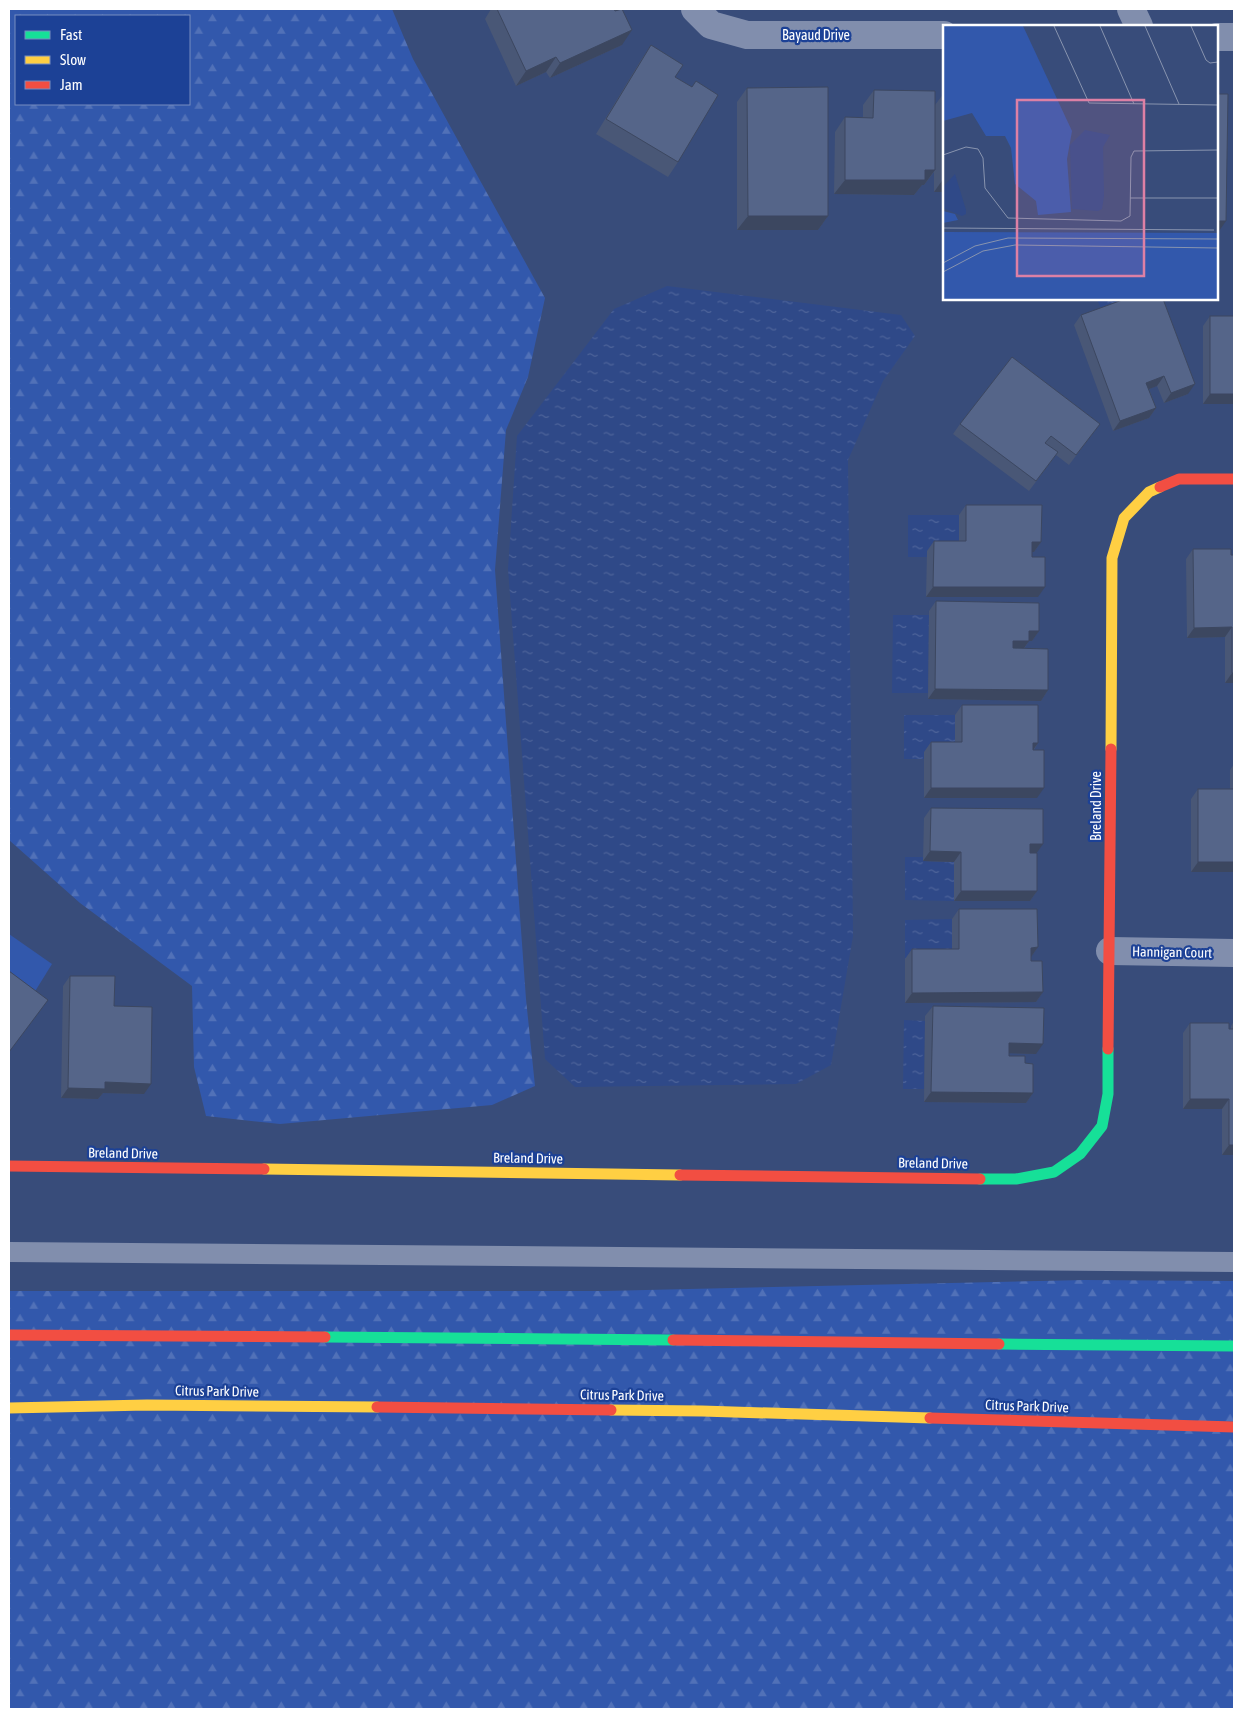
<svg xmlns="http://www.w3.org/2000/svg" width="1243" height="1718" font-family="'Asap Condensed',sans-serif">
  <defs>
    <pattern id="forest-firs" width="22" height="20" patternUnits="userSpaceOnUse" patternTransform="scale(1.25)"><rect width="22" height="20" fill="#3258ac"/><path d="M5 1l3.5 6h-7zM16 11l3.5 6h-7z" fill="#5171b8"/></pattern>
    <pattern id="water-ripples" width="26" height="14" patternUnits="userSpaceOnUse" patternTransform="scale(1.25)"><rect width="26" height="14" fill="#2f4988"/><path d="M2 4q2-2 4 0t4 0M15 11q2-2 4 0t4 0" fill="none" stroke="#4e649a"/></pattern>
  </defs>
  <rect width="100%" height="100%" fill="#384c7a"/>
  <polygon fill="#3258ac" points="9,934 52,964 29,1001 9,986"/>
  <g fill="url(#forest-firs)" fill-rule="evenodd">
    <path d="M9 9H392L413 59 545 298 528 377 506 430 495 570 526 999 535 1086 492 1105 280 1124 206 1116 194 1067 192 986 80 903 9 840ZM16 16H189V104H16Z"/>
    <polygon points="1084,1280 1234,1281 1234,1709 9,1709 9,1291 603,1291"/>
  </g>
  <g fill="url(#water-ripples)">
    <polygon points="667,286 901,315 915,336 883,381 848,460 853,936 831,1065 796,1084 575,1087 545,1059 508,569 517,436 614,309"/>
    <polygon points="1097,299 1145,299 1103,314"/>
    <polygon points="908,515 959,515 959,551 927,557 908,557"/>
    <polygon points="893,615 929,615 928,693 892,693"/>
    <polygon points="904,715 955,715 955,752 924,759 904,759"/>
    <polygon points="905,857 923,857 923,861 954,862 954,901 905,900"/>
    <polygon points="952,919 952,959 905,959 905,920"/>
    <polygon points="904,1020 925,1021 924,1089 903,1089"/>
  </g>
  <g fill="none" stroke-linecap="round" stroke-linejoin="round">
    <polyline stroke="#818ead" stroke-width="20" points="9,1252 1234,1262"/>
    <g stroke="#818ead" stroke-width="28">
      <polyline points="695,9 711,25 747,35 944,35"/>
      <polyline points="1131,9 1139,26"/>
      <polyline points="1217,37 1234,37"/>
      <polyline points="1110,951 1234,953"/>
    </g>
    <g stroke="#16e098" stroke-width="11">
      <polyline points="980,1179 1016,1179 1054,1172 1080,1154 1102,1126 1108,1094 1108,1049"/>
      <polyline points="325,1337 673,1340"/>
      <polyline points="999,1344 1234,1346"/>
    </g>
    <g stroke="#ffcf43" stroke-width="11">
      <polyline points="1111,749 1112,558 1124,518 1149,492 1160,487"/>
      <polyline points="264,1169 680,1175"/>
      <polyline points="9,1408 147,1405 377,1407"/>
      <polyline points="611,1410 702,1411 930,1418"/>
    </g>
    <g stroke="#f24e42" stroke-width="11">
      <polyline points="1160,487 1179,479 1234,479"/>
      <polyline points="1108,1049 1111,749"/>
      <polyline points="9,1166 264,1169"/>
      <polyline points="680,1175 980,1179"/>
      <polyline points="9,1335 325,1337"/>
      <polyline points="673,1340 999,1344"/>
      <polyline points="377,1407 611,1410"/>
      <polyline points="930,1418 1234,1427"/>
    </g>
  </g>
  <g fill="#495776">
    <polygon points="491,9 614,9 622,45 550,78 546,72 516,86 485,19"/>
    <polygon points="651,45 675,77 692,87 678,162 668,177 596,134 641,60"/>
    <polygon points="747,88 828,216 818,230 737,230 737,102"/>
    <polygon points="874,90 935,105 944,93 944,192 934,192 934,172 924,185 922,185 914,195 834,194 835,132 845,117 863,117 863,105"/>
    <polygon points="1081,315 1188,394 1164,403 1157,386 1149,389 1156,408 1149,418 1113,431 1074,325"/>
    <polygon points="1210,316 1234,404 1203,404 1203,326"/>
    <polygon points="960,424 1100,424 1069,465 1056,455 1029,491 953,434"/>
    <polygon points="966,505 1041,542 1034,552 1032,552 1032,557 1038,597 926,597 927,551 934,541 959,541 959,515"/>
    <polygon points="1193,549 1231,555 1234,683 1225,683 1225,637 1187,638 1186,559"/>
    <polygon points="936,601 1039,631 1032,641 1029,641 1024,649 1048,690 1041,701 928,699 929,611"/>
    <polygon points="962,705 1038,743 1034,750 1037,798 924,798 924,752 931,742 955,742 955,715"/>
    <polygon points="1234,764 1234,872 1191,872 1191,799 1198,789 1230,789 1230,770"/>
    <polygon points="931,808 1036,853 1037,891 1030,901 954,901 954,862 923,861 924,818"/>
    <polygon points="959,909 1038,947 1031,957 1031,961 1043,992 1036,1002 905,1003 905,959 912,949 952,949 952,919"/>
    <polygon points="70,976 114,1006 144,1094 103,1093 98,1099 61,1098 63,986"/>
    <polygon points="933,1006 1036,1054 1009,1053 1009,1056 1025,1063 1033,1093 1026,1103 924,1102 925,1016"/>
    <polygon points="1234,1021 1234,1155 1222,1155 1222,1109 1183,1109 1183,1033 1190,1023 1231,1029 1231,1026"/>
  </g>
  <g fill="#3c4760">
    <polygon points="632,30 622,45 550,78 560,63"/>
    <polygon points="556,57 546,72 516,86 526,71"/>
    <polygon points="925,170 935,170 924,185 922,185 914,195 834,194 845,180"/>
    <polygon points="944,178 944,192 934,192"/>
    <polygon points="748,216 828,216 818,230 737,230"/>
    <polygon points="1217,221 1226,221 1217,234"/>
    <polygon points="1164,376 1157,386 1139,393 1146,383"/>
    <polygon points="1195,384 1188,394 1164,403 1171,393"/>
    <polygon points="1210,394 1234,394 1234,404 1203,404"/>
    <polygon points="1156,408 1149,418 1113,431 1120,421"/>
    <polygon points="1032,542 1041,542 1034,552 1025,552"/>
    <polygon points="933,587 1045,587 1038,597 926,597"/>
    <polygon points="1232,627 1225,637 1187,638 1194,628"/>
    <polygon points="1029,631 1039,631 1032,641 1022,641"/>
    <polygon points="1013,641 1029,641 1022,651 1006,651"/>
    <polygon points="1232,673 1234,673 1234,683 1225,683"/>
    <polygon points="935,689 1048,690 1041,701 928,699"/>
    <polygon points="1033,743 1038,743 1031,753"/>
    <polygon points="931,788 1044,788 1037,798 924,798"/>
    <polygon points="1030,844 1043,844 1036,854 1023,854"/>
    <polygon points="930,851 961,852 954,862 923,861"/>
    <polygon points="1198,862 1234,862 1234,872 1191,872"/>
    <polygon points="961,891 1037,891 1030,901 954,901"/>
    <polygon points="1038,947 1031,957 1031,948"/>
    <polygon points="1043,992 1036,1002 905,1003 912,993"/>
    <polygon points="1009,1043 1043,1044 1036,1054 1002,1053"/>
    <polygon points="105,1082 151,1084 144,1094 103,1093 98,1099 61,1098 68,1088"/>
    <polygon points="931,1092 1033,1093 1026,1103 924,1102"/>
    <polygon points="1190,1099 1229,1099 1222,1109 1183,1109"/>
    <polygon points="1229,1145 1234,1145 1234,1155 1222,1155"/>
  </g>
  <g fill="#556589" stroke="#3c4760">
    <polygon points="497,9 614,9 615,11 622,9 632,30 560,63 556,57 526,71"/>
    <polygon points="651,45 683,65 675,77 692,87 696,81 718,95 678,162 606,119"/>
    <polygon points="828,87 828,216 748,216 747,88"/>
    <polygon points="874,90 935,91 935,170 925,170 925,180 845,180 845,117 873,118"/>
    <polygon points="1217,94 1228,94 1226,221 1217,221"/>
    <polygon points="1125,299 1163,299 1195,384 1171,393 1164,376 1146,383 1156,408 1120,421 1081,315"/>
    <rect x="1210" y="316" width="24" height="78"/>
    <polygon points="1012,357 1100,424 1076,455 1051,436 1045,443 1058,452 1036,481 960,424"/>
    <polygon points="966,505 1042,505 1041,542 1032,542 1032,557 1045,557 1045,587 933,587 934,541 966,541"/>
    <polygon points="1193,549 1231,549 1231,555 1234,555 1234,673 1232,673 1232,627 1194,628"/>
    <polygon points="936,601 1039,603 1039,631 1029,631 1029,641 1013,641 1013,648 1048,649 1048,690 935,689"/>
    <polygon points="962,705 1038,705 1038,743 1033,743 1033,750 1044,750 1044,788 931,788 931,742 962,742"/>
    <rect x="1198" y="789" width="36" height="73"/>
    <polygon points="931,808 1043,809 1043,844 1030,844 1030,853 1037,853 1037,891 961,891 961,852 930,851"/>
    <polygon points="959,909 1037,909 1038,947 1031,948 1031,961 1042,961 1043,992 912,993 912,949 959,949"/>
    <polygon points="9,971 48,1000 9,1052"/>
    <polygon points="70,976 115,976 114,1006 152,1007 151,1084 105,1082 105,1089 68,1088"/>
    <polygon points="933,1006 1044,1008 1043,1044 1009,1043 1009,1056 1025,1056 1025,1063 1033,1064 1033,1093 931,1092"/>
    <polygon points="1190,1023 1229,1023 1229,1029 1234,1029 1234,1145 1229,1145 1229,1099 1190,1099"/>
  </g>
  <g text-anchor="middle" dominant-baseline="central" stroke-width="4.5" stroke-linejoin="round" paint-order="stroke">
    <g font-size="14" fill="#fff" stroke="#1c4196">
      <text x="816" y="35">Bayaud Drive</text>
      <text transform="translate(1096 806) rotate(-90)">Breland Drive</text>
      <text transform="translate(1172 952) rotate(1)">Hannigan Court</text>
      <text transform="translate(123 1153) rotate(1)">Breland Drive</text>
      <text transform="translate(528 1158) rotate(1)">Breland Drive</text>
      <text transform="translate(933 1163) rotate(1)">Breland Drive</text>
      <text transform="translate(217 1391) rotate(1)">Citrus Park Drive</text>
      <text transform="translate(622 1395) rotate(1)">Citrus Park Drive</text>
      <text transform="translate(1027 1406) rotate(2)">Citrus Park Drive</text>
    </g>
  </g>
  <g transform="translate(943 25)">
    <rect width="275" height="275" fill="#384c7a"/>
    <path d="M0 1H80L129 106 124 134 128 187 95 190 93 176 72 159 68 123 62 111H43L29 88 0 96ZM0 186 12 189 15 195 0 198ZM0 207 275 208V274H0Z" fill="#3258ac"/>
    <path d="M142 105 167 110 160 122 161 171 159 184 155 186 129 184 127 120ZM12 149 23 185V189L19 191 0 183V162Z" fill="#2f4988"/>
    <path fill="none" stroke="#8894af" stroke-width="1" d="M111 1 146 78 275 80M157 1 191 79M202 1 236 79M248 1 263 35 267 38 275 37M0 130 23 122 35 124 40 133 42 163 65 193 178 196 187 191 188 132 191 126 275 125M187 173H275M0 203 271 205M0 238 32 221 65 213 275 214M0 247 40 226 72 220 275 223"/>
    <path fill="#dd80a5" fill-opacity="0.15" stroke="#dd80a5" stroke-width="2.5" d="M74 75H201V251H74Z"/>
    <rect width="275" height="275" fill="none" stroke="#fff" stroke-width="2.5"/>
  </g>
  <rect width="1243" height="1718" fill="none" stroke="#ffffff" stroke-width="20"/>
  <rect x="15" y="15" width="175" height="90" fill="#1c4196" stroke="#778dc0"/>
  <rect x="25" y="31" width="25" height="8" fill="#16e098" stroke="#778dc0"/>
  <text x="60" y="40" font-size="15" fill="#ffffff">Fast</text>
  <rect x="25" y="56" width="25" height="8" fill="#ffcf43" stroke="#778dc0"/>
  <text x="60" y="65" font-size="15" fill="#ffffff">Slow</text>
  <rect x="25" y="81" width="25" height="8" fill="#f24e42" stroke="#778dc0"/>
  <text x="60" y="90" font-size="15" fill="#ffffff">Jam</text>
</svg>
